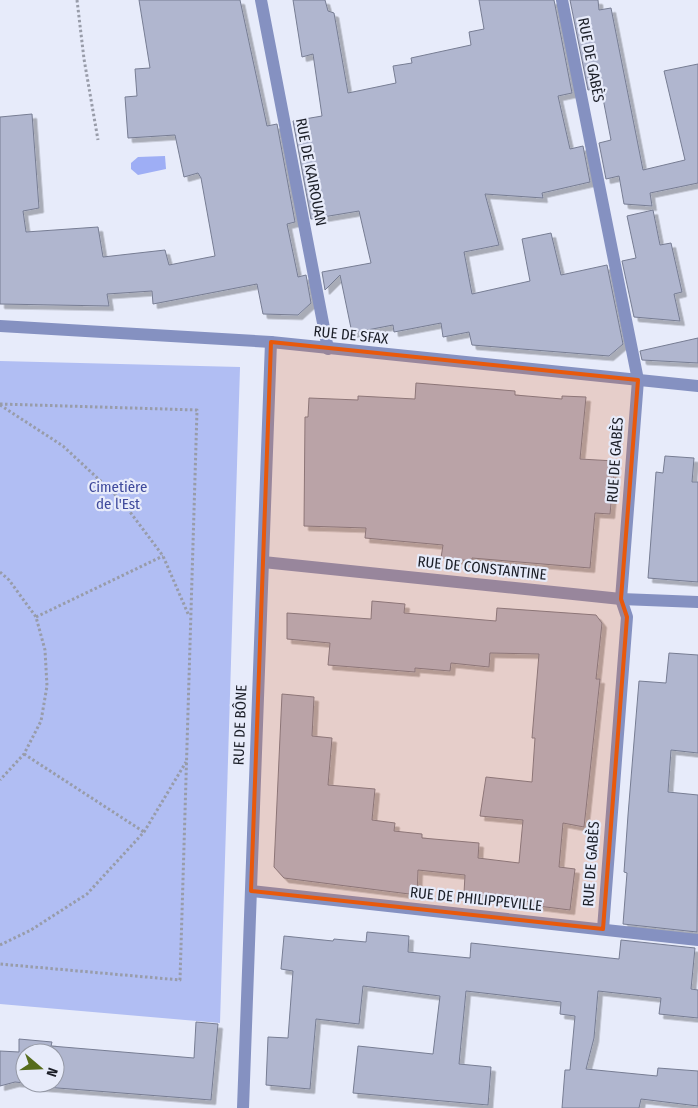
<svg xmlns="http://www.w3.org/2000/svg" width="698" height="1108" font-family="'Fira Sans Condensed',sans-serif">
  <defs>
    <filter id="shadow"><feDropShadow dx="4.5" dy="4.5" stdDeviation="0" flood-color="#0004"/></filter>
  </defs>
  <rect width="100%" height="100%" fill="#e7ebfa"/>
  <polygon fill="#b1bef3" points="0,361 240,367 220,1023 0,1004"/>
  <polygon fill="#9eaef5" points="165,156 166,169 138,175 131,169 131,163 138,157"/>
  <g fill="#b0b6cf" stroke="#777d93" filter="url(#shadow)">
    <polygon points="139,0 240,0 267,126 277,124 295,222 287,224 298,277 306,275 311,303 298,315 263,314 257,284 153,304 152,291 107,294 109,306 0,304 0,117 32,114 39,208 23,211 26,232 98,227 103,257 165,250 169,265 215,256 201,178 198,173 184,177 175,135 128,138 125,97 137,96 135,69 150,68"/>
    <polygon points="293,0 325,0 328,11 334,13 348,93 396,83 393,66 412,63 411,58 471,45 469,32 484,29 479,0 554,0 572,93 558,96 570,149 583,146 590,182 542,193 543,198 485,194 499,245 464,252 472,294 530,281 522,239 551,233 561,275 607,265 623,344 609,356 472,345 469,332 443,337 441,323 394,332 393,325 352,333 340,275 325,290 322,272 371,263 359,211 311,219 293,121 322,116 313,54 302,57"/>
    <polygon points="570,0 598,0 599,10 611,8 643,170 685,160 664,71 698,64 698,183 650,193 652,206 624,204 619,176 606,179 599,143 611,140 601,88 588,90"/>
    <polygon points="653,210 660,245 671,243 682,292 674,294 680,321 634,317 622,261 636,258 627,216"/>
    <polygon points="698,338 698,363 642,360 640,351"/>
    <polygon points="416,383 515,391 515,395 562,399 562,396 586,397 580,459 615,461 610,514 595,513 590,568 472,558 472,561 441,558 443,545 365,538 366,528 304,526 305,417 308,417 309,398 358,400 358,396 415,399"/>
    <polygon points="665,456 694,458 692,482 698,482 698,582 648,578 656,472 663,473"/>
    <polygon points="372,601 405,604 404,613 496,621 497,608 596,615 602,623 596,679 600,679 584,827 563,823 559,867 575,869 570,910 530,905 530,902 464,893 465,875 418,870 417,895 284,878 274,867 282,694 314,697 312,736 332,738 328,785 375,789 372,820 395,823 394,831 422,834 422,838 479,843 478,858 519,863 523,820 480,816 486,777 532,782 535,738 532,738 539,654 490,653 489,667 451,663 450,671 415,668 415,672 328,665 330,643 287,639 287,613 371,619"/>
    <polygon points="669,653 698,655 698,753 671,750 668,792 698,795 697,932 623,924 627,873 624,872 628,815 639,681 666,683"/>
    <polygon points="367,932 409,936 408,952 470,958 471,943 619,959 621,940 695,948 691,989 698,990 698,1018 659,1014 661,998 598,991 594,1038 586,1069 657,1076 658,1068 698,1071 698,1106 641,1099 639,1108 562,1108 565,1070 570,1070 575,1016 560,1014 561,1002 466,991 459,1064 491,1067 488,1105 353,1093 358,1046 433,1054 440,996 363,986 359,1024 316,1019 310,1089 266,1085 268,1037 288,1038 293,971 281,969 284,936 333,941 334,939 366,942"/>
    <polygon points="196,1022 218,1024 211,1100 32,1086 28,1083 55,1083 55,1053 25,1053 25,1083 15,1082 0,1086 0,1051 19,1052 19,1039 52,1042 51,1046 194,1058"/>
  </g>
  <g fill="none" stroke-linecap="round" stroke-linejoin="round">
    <g stroke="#989ca9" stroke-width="3" stroke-dasharray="2.5 2.5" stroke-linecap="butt">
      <polyline points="77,0 84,59 98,140"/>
      <polyline points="0,404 197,410 180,980 0,964"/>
      <polyline points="0,405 63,446 121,500 163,556 189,616"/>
      <polyline points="0,572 9,580 36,617 45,650 47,686 41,721 24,754 0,780"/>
      <polyline points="36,617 163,556"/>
      <polyline points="24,754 144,832"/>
      <polyline points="0,945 31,930 87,894 144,832 186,762"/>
    </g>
    <g stroke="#8591c1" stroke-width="12">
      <polyline points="261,0 328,349"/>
      <polyline points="562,0 638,380 621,599 627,617 603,929"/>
      <polyline points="0,326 271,342 698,386"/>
      <polyline points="263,562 621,599 698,602"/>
      <polyline points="251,891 698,940"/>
      <polyline points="243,1108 271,342"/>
    </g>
  </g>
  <path fill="#e8590c" fill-opacity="0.2" stroke="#e8590c" stroke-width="4" stroke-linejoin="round" d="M271 342 638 380 621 599 627 617 603 929 251 891Z"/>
  <g text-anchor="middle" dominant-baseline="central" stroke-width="4.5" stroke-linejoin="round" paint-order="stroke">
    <g font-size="15" fill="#1b1e27" stroke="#e7ebfa">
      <text transform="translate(591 60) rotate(79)">RUE DE GABÈS</text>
      <text transform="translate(311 172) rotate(79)">RUE DE KAIROUAN</text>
      <text transform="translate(351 335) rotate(6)">RUE DE SFAX</text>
      <text transform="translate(615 460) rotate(-86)">RUE DE GABÈS</text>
      <text transform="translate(482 568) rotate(6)">RUE DE CONSTANTINE</text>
      <text transform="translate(240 725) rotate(-88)">RUE DE BÔNE</text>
      <text transform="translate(591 864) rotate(-86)">RUE DE GABÈS</text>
      <text transform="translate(476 899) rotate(6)">RUE DE PHILIPPEVILLE</text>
    </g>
    <g font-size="15" fill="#3f4a9c" stroke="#e7ebfa">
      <text x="118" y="487">Cimetière<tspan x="118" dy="17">de l'Est</tspan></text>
    </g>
  </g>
  <g transform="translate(40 1068) rotate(109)"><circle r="24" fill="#e7ebfa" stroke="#9599a6"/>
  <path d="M0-4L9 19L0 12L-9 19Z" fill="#566c1c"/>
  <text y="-8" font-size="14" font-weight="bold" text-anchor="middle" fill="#1b1e27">N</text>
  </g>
</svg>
